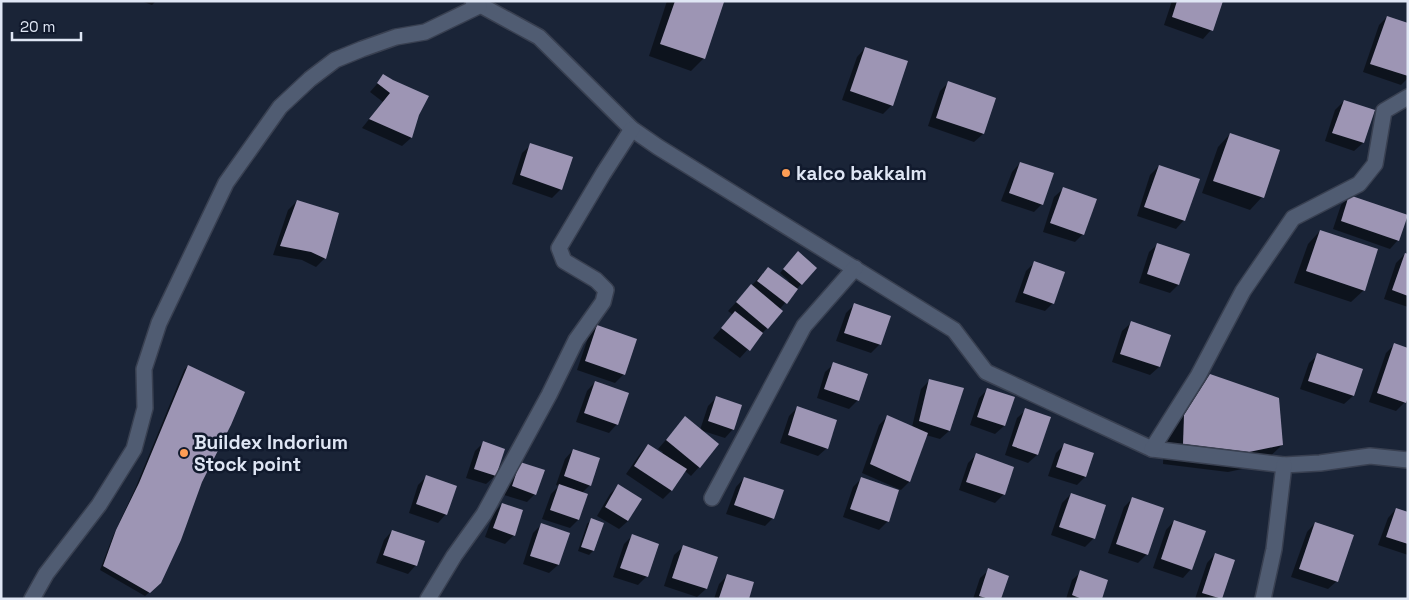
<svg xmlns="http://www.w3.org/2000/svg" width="1409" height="600" font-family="'Space Grotesk',sans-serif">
  <rect width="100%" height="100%" fill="#1a2437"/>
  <g fill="#0007">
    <polygon points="141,1 156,1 152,5"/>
    <polygon points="667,1 723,3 704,58 691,71 649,56"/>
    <polygon points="1172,1 1221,1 1211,30 1203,39 1164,25"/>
    <polygon points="1387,17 1408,24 1408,78 1401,85 1363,72 1379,25"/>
    <polygon points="865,48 892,105 883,114 842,100 857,57"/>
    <polygon points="384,76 418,115 411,138 402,146 362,128 383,102 370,92"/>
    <polygon points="948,83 983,134 974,142 928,126 940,91"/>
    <polygon points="1344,101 1373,111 1363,143 1354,151 1325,141 1335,110"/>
    <polygon points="1230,134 1262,197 1250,210 1202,193 1218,147"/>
    <polygon points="531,145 561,189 552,198 512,184 522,153"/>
    <polygon points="1020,163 1042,204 1034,212 1001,201 1012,172"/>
    <polygon points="1159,166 1184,220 1176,229 1137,216 1150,175"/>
    <polygon points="1063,189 1083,234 1075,242 1043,232 1054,197"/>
    <polygon points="1349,197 1398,240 1390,249 1333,229 1341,205"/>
    <polygon points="297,201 325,258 316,267 302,260 273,255 288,210"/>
    <polygon points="1320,231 1364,290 1351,302 1294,283 1308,244"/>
    <polygon points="1158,244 1189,255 1178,285 1170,293 1139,283 1149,252"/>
    <polygon points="1405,254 1408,255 1408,307 1384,299 1396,263"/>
    <polygon points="794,257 801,284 779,310 767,328 740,358 713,338 733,315 728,311 768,268 787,283 789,281 780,273"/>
    <polygon points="1034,263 1053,303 1045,311 1015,302 1026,271"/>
    <polygon points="854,305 880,344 871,353 836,341 846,313"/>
    <polygon points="1131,323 1169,335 1159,367 1150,375 1112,362 1122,331"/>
    <polygon points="597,326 624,374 615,383 577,370 589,335"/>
    <polygon points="1394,345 1405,402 1396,411 1369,402 1386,353"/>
    <polygon points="1318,355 1362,369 1353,396 1344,404 1300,389 1309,363"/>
    <polygon points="834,364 858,400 849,409 817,398 825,372"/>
    <polygon points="188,366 201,481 155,587 145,596 100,570 113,536 135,489 184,370"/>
    <polygon points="1210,375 1282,445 1261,465 1228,472 1163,464 1164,436 1189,396"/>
    <polygon points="930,380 949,431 940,439 926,435 909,482 901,490 862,473 879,425 887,417 912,427 921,389"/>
    <polygon points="595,382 617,424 609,433 576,422 587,391"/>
    <polygon points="988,389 1013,398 1004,426 995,434 970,425 979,398"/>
    <polygon points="716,398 733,429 725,438 700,430 708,406"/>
    <polygon points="797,408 827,448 818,456 780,443 789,416"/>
    <polygon points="1026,410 1050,418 1037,455 1028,463 1005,455 1017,418"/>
    <polygon points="677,427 699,467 691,476 685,471 671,491 663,499 626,474 640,454 648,445 661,454 663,452 658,449"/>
    <polygon points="483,443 504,450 495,476 486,484 466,478 475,451"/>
    <polygon points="1065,444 1085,477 1077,485 1048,476 1056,453"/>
    <polygon points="573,450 590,485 582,493 578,520 570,528 542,519 551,494 559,486 556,485 565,459"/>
    <polygon points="976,455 1004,494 995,503 959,490 968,463"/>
    <polygon points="521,463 535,494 527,502 504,495 512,472"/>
    <polygon points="426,477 446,514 438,523 409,513 418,485"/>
    <polygon points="744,478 773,518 765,526 726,514 736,487"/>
    <polygon points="861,479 888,521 879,530 843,517 853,487"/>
    <polygon points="618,486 628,521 619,529 597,516 610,494"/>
    <polygon points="1071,494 1094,538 1085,547 1051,535 1062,503"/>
    <polygon points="1133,498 1147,554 1138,563 1108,553 1124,507"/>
    <polygon points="502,504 514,535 505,544 485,537 494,513"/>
    <polygon points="1396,509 1408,513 1408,555 1378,545 1388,518"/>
    <polygon points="591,520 593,551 589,555 578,551 587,524"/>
    <polygon points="1174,521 1191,569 1183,578 1153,568 1166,530"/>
    <polygon points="1315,523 1337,581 1328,589 1291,577 1307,532"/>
    <polygon points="542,524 569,533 558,565 549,573 523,564 533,533"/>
    <polygon points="392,531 416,565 408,574 376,563 384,540"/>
    <polygon points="632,536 657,544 646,577 638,585 613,577 624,544"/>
    <polygon points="683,547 716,558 706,589 697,597 664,586 674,555"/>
    <polygon points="1215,554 1233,561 1221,599 1195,599 1207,563"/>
    <polygon points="989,570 1000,599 973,599 980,578"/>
    <polygon points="1081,572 1100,599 1066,599 1072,580"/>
    <polygon points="728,575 747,599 714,599 719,584"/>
  </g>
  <g fill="#9d95b4">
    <polygon points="675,1 724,2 705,59 660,44"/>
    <polygon points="1177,1 1223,1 1213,31 1172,17"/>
    <polygon points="1387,16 1408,23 1408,76 1370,64"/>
    <polygon points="865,47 908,61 893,106 850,91"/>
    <polygon points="383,74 393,80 429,96 419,115 412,138 369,119 390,93 377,83"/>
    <polygon points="948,81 996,98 984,134 936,118"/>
    <polygon points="1344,100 1375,110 1364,143 1332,133"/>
    <polygon points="1230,133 1280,150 1264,198 1213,181"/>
    <polygon points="530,143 573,157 562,190 520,175"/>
    <polygon points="1020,162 1054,173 1043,205 1009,193"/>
    <polygon points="1159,165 1200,179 1185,221 1144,207"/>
    <polygon points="1063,187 1097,199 1084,235 1050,223"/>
    <polygon points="1349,195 1408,215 1399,241 1341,221"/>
    <polygon points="297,200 339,213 326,259 311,252 280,246"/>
    <polygon points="1320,230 1378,249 1365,291 1306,271"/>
    <polygon points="1157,243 1190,254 1179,285 1147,274"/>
    <polygon points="798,251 817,268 802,285 783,269"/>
    <polygon points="1405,253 1408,254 1408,296 1392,290"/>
    <polygon points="1034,261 1065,272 1054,304 1023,293"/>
    <polygon points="768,267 798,289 787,304 757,281"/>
    <polygon points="751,284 783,311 768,329 736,302"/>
    <polygon points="854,303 891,316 881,345 844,333"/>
    <polygon points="735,311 763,333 750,351 721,328"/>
    <polygon points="1131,321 1171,335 1160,367 1120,354"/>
    <polygon points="597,325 637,339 625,375 585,361"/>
    <polygon points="1394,343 1408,348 1408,397 1406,403 1377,393"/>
    <polygon points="1317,353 1363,369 1354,396 1308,381"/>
    <polygon points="833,362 868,374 859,401 824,389"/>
    <polygon points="188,365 245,392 231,425 202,482 181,540 161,583 150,593 103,566 116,530 139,483"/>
    <polygon points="1210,374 1279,398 1283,445 1249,452 1183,444 1184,415"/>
    <polygon points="929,379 964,388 950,431 919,421"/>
    <polygon points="595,381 629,393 618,425 584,413"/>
    <polygon points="987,388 1015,397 1005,426 977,417"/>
    <polygon points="716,396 742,405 734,430 708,421"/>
    <polygon points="797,406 837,420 828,449 788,435"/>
    <polygon points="1025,408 1051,417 1038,455 1012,446"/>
    <polygon points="887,415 928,433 910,482 870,464"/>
    <polygon points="685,416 719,444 700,468 666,440"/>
    <polygon points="483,441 505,449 496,476 474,469"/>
    <polygon points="1064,443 1094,453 1086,477 1056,467"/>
    <polygon points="648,444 687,469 672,491 634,466"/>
    <polygon points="573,449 600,458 591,486 564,476"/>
    <polygon points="976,453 1014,467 1005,495 966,482"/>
    <polygon points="520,462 545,470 536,495 512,486"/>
    <polygon points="426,475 457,486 447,515 416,504"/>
    <polygon points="744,477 784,490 774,519 734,505"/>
    <polygon points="861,477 899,490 889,522 850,509"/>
    <polygon points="559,484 588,494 579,520 550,510"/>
    <polygon points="618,484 642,499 628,521 605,507"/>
    <polygon points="1071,493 1106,505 1095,539 1059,527"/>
    <polygon points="1132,497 1164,508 1148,555 1116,544"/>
    <polygon points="502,503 523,510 515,536 493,528"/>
    <polygon points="1396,508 1408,512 1408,544 1386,537"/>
    <polygon points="591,518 604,523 594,551 581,547"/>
    <polygon points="1174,520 1206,531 1192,570 1161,559"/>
    <polygon points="1315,522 1354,535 1338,582 1299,569"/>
    <polygon points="541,523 570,533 559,565 530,556"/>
    <polygon points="392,530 425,541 417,566 383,555"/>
    <polygon points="632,534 659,544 648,577 620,568"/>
    <polygon points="683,545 718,557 707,589 672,578"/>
    <polygon points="1215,553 1235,560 1222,599 1202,593"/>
    <polygon points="988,568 1009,576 1001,599 989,599 979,596"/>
    <polygon points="1080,570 1108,580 1102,599 1082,599 1072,595"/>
    <polygon points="727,574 754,582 749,599 719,598"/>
  </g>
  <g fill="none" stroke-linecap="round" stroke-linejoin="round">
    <g stroke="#394051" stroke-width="18">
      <g id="street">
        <polyline points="473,1 539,37 632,129 658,147 954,330 986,372 1152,449 1284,465 1320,463 1370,456 1408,460"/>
        <polyline points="1152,449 1198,376 1243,291 1293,218 1359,184 1375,164 1384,111 1408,97"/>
        <polyline points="712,498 804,326 855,268"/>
        <polyline points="32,599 46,574 99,505 134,449 145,408 144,369 159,323 226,183 280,107 310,79 335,60 362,49 396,37 425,32 479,6"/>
        <polyline points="428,599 454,556 484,514 549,395 576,340 603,302 606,290 596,280 564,261 559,248 603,174 632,129"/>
        <polyline points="1263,599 1274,549 1284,465"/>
      </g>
    </g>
    <use href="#street" stroke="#505c72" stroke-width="15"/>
  </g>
  <g fill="#fd9d55" stroke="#111a2d" stroke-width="2">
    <circle cx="786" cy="173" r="5"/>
    <circle cx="184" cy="453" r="5"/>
  </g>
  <g text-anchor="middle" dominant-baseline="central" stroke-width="5" stroke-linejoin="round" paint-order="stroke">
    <g font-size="19" font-weight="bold" fill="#dfe6f4" stroke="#111a2d" text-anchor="start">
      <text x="796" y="173">kalco bakkalm</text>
      <text x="194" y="442">Buildex Indorium<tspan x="194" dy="22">Stock point</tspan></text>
    </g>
  </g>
  <rect width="1409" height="600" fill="none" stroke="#dfe6f4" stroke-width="5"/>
  <path d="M12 32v8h69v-8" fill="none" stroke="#dfe6f4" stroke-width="2.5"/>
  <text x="20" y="32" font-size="15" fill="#dfe6f4" stroke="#111a2d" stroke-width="4" paint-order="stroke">20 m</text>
</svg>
